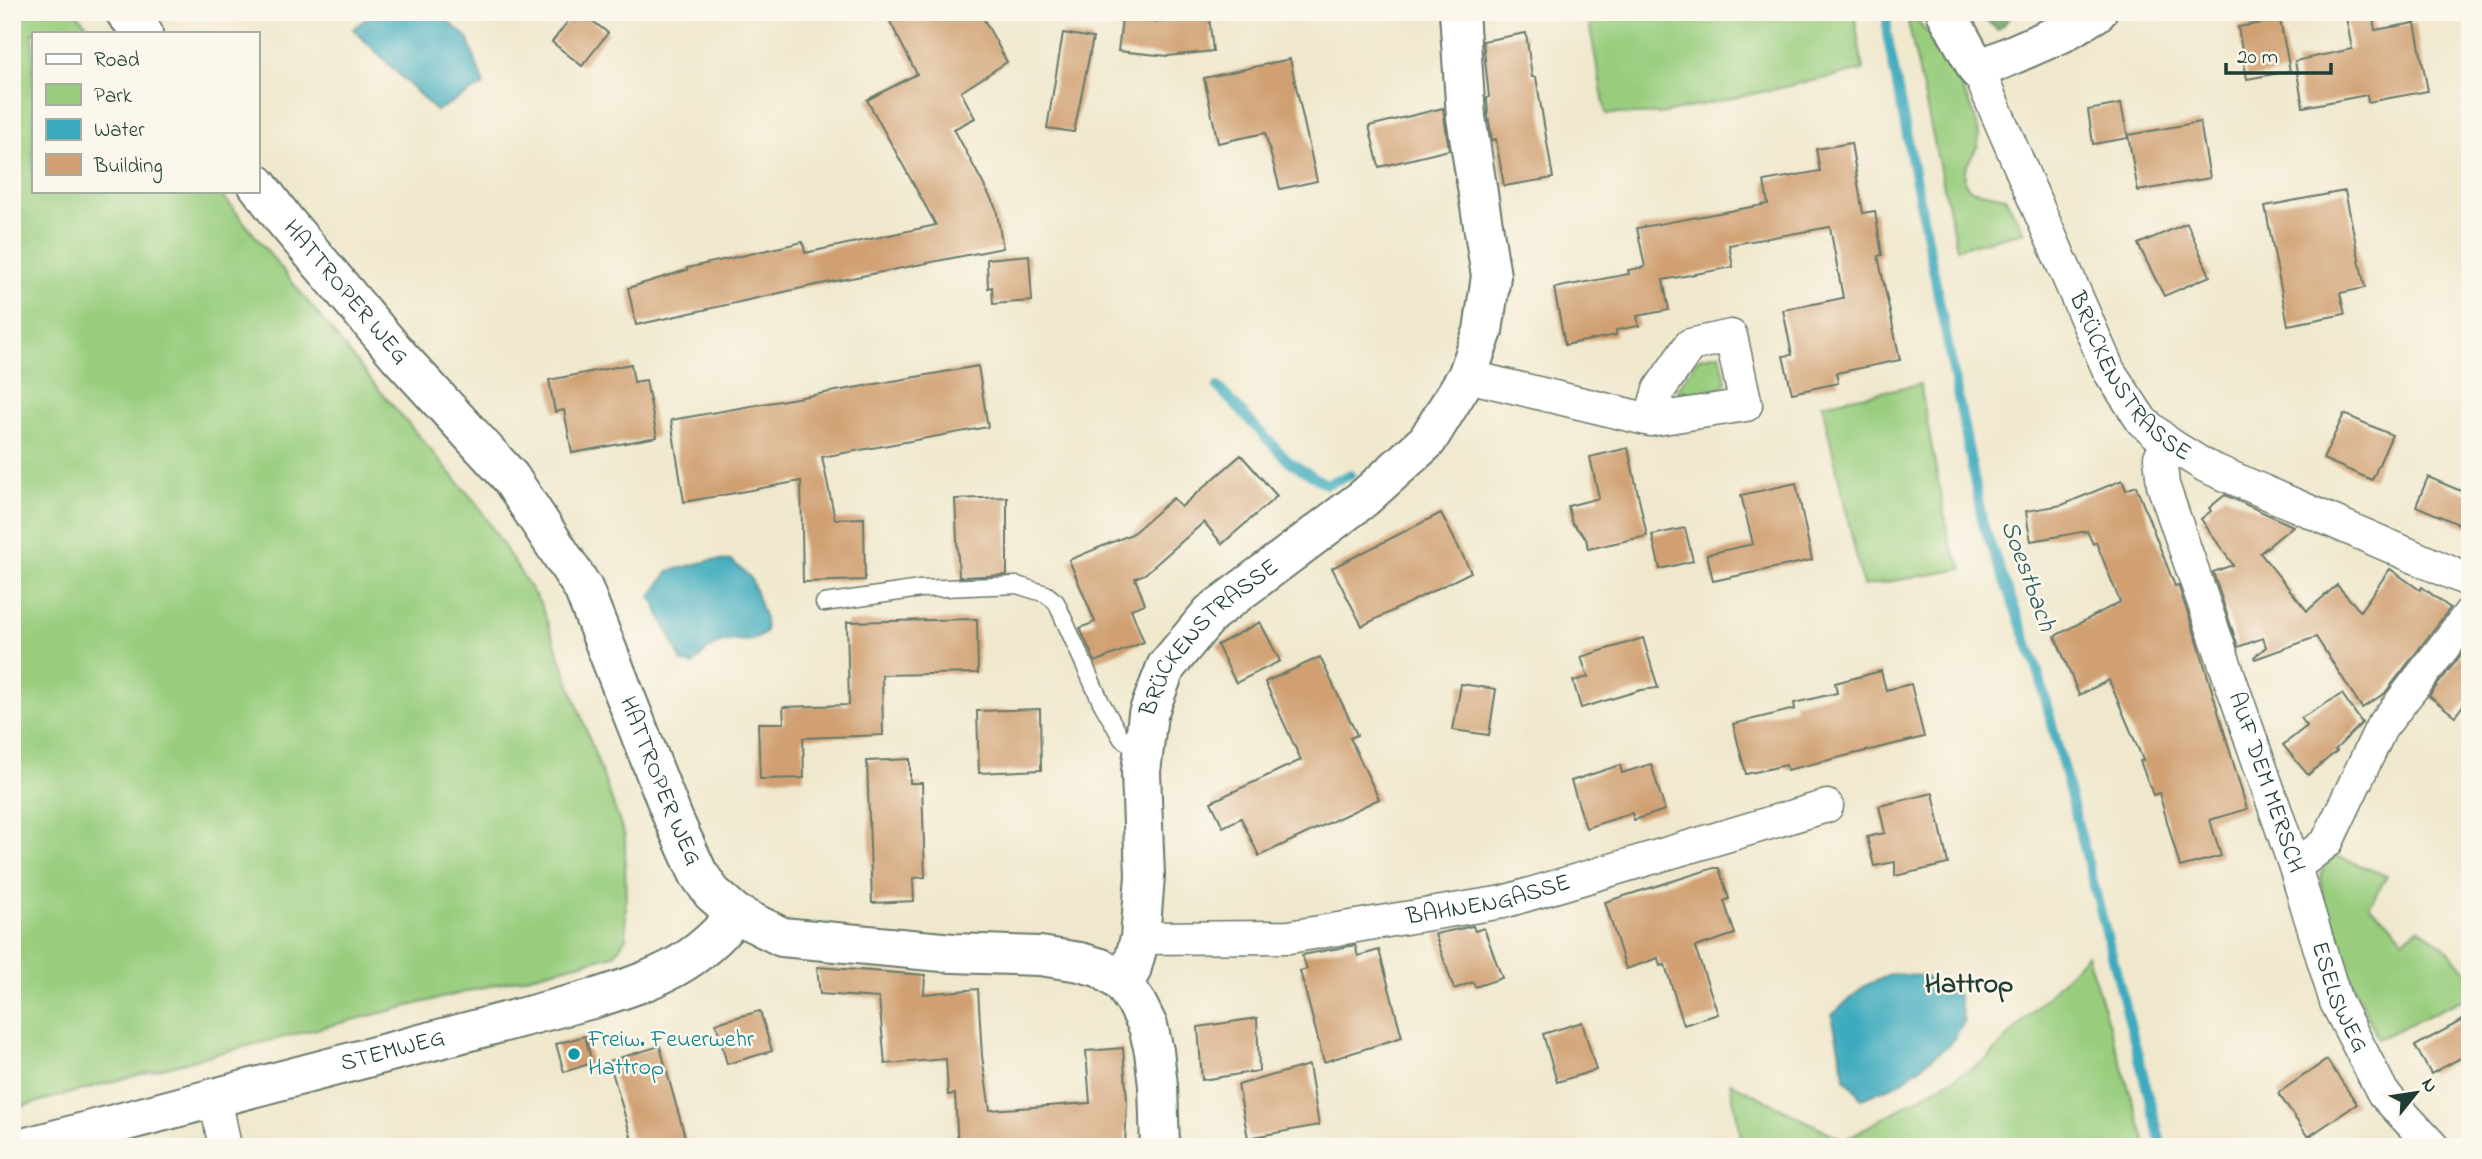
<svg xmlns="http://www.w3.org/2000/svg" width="2482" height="1159" font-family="'Indie Flower',sans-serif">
  <rect width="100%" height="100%" fill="#fbf7ec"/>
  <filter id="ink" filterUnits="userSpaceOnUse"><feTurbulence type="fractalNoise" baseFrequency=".0143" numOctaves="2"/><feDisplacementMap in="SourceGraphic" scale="14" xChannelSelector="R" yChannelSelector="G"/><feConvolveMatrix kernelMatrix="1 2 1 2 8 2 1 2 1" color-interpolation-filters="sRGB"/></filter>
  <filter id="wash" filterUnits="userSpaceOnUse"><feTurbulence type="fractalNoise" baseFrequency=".00686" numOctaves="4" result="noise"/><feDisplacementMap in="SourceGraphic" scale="28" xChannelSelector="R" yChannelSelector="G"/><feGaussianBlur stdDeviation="1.57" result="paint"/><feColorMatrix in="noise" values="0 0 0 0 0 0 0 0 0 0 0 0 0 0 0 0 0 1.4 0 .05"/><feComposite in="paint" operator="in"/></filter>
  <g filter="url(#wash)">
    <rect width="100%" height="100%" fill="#f0e8cd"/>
    <g fill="#99cd7e" stroke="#5c8559" stroke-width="2">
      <polygon points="12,12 75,12 94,33 33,33 33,191 219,191 370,379 477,504 541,605 625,837 626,938 614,955 200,1058 12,1109"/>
      <polygon points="1587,12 1854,12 1863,70 1660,114 1606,114"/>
      <path d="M1906 12H1911C1933 38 1977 103 1979 137 1979 149 1970 157 1966 167 1964 171 1965 178 1965 183L1971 190 2005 197 2024 232 1957 248Z"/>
      <polygon points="1720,354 1726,381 1715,396 1680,404 1677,390 1699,358"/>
      <polygon points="1920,384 1950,545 1963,569 1863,586 1822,404"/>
      <path d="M2334 855 2387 876 2369 906 2392 925 2403 940 2418 928 2442 944 2470 975V996L2378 1039C2364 1011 2314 900 2322 873 2323 867 2331 860 2334 855Z"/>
      <polygon points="2087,955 2147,1147 1743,1147 1730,1082 1844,1140 1986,1060"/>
    </g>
    <polygon fill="#7ab06d" stroke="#4c7650" stroke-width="2" points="1975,12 2016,12 1998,30"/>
    <g fill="#3eaabd" stroke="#2e7478" stroke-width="2">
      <polygon points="374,12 436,12 467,37 484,85 436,111 353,29"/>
      <path d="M712 560 732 561 751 578 765 619 766 632C747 648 743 636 724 642 710 646 702 654 693 665L682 662 651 596 669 571Z"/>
      <polygon points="1892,974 1923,976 1958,995 1964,1022 1950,1044 1900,1083 1862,1099 1845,1078 1832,1015 1864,986"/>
    </g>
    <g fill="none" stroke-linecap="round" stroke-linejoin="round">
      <g stroke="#3eaabd" stroke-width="10">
        <polyline points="1887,12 1887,34 1983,524 2038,671 2162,1147"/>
        <polyline points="1218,387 1288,461 1326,484 1350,475"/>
      </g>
    </g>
    <g id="blocks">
      <g fill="#d0a072">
        <polygon points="575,12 581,12 608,33 582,66 552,42"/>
        <polygon points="885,12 980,12 1007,62 961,92 975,118 954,129 996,208 1003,248 811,286 636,325 628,288 687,270 687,268 803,242 805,253 936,225 867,100 917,74"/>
        <polygon points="1123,12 1156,12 1155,22 1209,16 1213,51 1168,56 1118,51"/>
        <polygon points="2345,12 2372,12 2375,30 2415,23 2428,91 2368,102 2367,95 2303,107 2295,61 2352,49"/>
        <polygon points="2280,20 2290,71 2247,79 2238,27"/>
        <polygon points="1063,33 1093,38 1074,132 1047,128"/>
        <polygon points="1526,33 1532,77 1536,77 1553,178 1504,186 1496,139 1492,140 1488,115 1487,98 1489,97 1483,41"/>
        <polygon points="1290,59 1317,181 1280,189 1265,133 1218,143 1204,78"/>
        <polygon points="2121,104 2128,138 2093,144 2088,110"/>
        <polygon points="1443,108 1449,150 1379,167 1369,126"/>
        <polygon points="2200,122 2210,178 2138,191 2128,135"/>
        <polygon points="1851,143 1863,213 1875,211 1882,255 1878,256 1900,360 1836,373 1838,383 1792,393 1783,356 1792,355 1783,310 1843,298 1830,227 1729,245 1733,267 1663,280 1669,310 1637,316 1639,326 1616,330 1616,335 1565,345 1554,288 1629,274 1628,270 1645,267 1637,228 1768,204 1764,181 1820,171 1816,149"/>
        <polygon points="2345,191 2365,288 2340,293 2345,314 2288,325 2265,206"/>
        <polygon points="2187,223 2210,276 2164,296 2138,244"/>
        <polygon points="1029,255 1032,301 993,304 992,287 988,288 987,259"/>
        <polygon points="631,364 634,382 646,380 657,437 572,453 564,410 555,412 549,380"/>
        <polygon points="978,366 988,427 822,457 835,519 864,518 865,580 803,582 801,481 684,502 671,420"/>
        <polygon points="2344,414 2392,435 2372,480 2323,459"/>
        <polygon points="1628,448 1647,536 1588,549 1586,538 1572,523 1568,506 1599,498 1590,457"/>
        <polygon points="1241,455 1277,496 1222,544 1204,522 1145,574 1135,578 1145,604 1131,609 1144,642 1095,662 1080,628 1095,622 1069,560 1132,534 1173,498 1181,507"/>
        <polygon points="2428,477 2470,495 2470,529 2416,506"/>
        <polygon points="2122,480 2126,490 2136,486 2175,586 2178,585 2197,640 2247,809 2210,820 2221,856 2180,867 2159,793 2153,795 2140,761 2143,760 2109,680 2079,695 2055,636 2120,602 2096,542 2093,544 2087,531 2031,541 2028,526 2026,511 2062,505"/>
        <polygon points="1796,483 1812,560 1713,581 1707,554 1753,544 1741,495"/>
        <polygon points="2225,495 2293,526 2260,553 2307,611 2337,585 2360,611 2390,569 2420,590 2422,587 2450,608 2385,693 2362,708 2316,637 2255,659 2254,657 2266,647 2263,638 2238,647 2213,572 2233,565 2201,519 2211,511 2209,508"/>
        <polygon points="1007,497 1007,575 959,577 955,499"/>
        <polygon points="1441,513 1471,572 1362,626 1332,568"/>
        <polygon points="1685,528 1693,561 1660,569 1652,535"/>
        <polygon points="977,619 978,673 882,675 883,735 803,738 804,778 760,779 758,723 784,723 783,707 849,705 847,622"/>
        <polygon points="1260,622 1280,661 1236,683 1217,645"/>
        <polygon points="1643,638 1658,688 1641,690 1581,708 1573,681 1588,677 1581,657"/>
        <polygon points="2470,643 2470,696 2455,716 2429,696"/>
        <polygon points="1320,657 1357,735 1350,738 1379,799 1259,856 1241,818 1223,827 1211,802 1301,760 1265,682"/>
        <polygon points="1881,671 1886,690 1911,684 1924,737 1787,770 1786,765 1746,774 1733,724 1795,709 1794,703 1837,693 1835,683"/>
        <polygon points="1461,684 1496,689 1489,735 1453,730"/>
        <polygon points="2342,694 2362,723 2335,750 2337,751 2308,775 2283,745 2307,726 2301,718"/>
        <polygon points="1040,709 1041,770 979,773 977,711"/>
        <polygon points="910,759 910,783 922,783 925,877 913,878 914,901 872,903 867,761"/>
        <polygon points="1651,764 1665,810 1634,820 1632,813 1586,828 1571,781 1620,765 1622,773"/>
        <polygon points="1933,793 1948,864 1895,876 1895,862 1874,866 1867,837 1885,833 1879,806"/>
        <polygon points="1714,868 1719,868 1729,899 1724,901 1735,934 1695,947 1718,1014 1684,1025 1665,965 1660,966 1658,958 1626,969 1605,902"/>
        <polygon points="1473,926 1475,931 1484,928 1502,978 1475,987 1473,982 1454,989 1435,934"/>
        <polygon points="1355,945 1358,956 1379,950 1402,1037 1324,1062 1300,971 1307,969 1302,955"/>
        <polygon points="817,967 925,975 924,994 978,989 982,1056 990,1110 1090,1103 1086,1051 1123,1048 1127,1101 1125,1147 958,1147 955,1094 948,1095 946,1059 885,1064 879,998 820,994"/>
        <polygon points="760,1011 772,1051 727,1064 716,1023"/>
        <polygon points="2470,1016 2470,1053 2431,1074 2415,1046"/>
        <polygon points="1257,1018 1259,1071 1202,1080 1198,1027"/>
        <polygon points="1582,1022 1596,1070 1557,1082 1543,1034"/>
        <polygon points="585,1036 592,1063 564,1072 556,1044"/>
        <polygon points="660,1046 671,1087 688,1147 634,1147 609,1061"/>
        <polygon points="2327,1060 2357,1104 2308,1137 2278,1093"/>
        <polygon points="1309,1065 1319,1125 1248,1138 1238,1085"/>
      </g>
    </g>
  </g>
  <g filter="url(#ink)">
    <use href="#blocks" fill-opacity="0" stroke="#68796a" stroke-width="2"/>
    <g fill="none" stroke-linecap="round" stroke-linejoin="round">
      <g stroke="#68796a" stroke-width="19">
        <polyline id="lane" points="824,603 920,589 1017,585 1046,594 1056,602 1101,702 1122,739 1141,751"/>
      </g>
      <g stroke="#68796a" stroke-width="35">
        <g id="street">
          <path id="s1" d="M1978 70 2109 371 2142 421 2168 443 2205 466 2470 581"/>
          <polyline points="1467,376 1650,420 1746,405 1731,336 1690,345 1659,390 1650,420"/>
          <path id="s2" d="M2168 443 2160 457 2163 485 2295 867 2336 1002 2383 1093 2433 1147"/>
          <polyline points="2295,867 2327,842 2381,728 2470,613"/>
          <path id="s3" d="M1140 938 1289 937 1503 902 1827 806"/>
          <polyline points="215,1097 225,1147"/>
        </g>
      </g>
      <g stroke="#68796a" stroke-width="42">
        <g id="secondary">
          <polyline points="125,12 143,33"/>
          <polyline points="1946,12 1978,70 2062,33 2097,12"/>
          <path id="s4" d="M257 184 285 221 399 356 510 477 583 588 673 818 698 873 712 893 736 914 782 937 953 953 1040 956 1080 962 1101 968 1122 983 1137 1004 1148 1026 1154 1051 1158 1086 1160 1147"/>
          <path id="s5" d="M1122 983 1131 971 1140 938 1145 876 1141 772 1148 714 1166 667 1211 613 1364 498 1427 441 1467 376 1483 331 1491 276 1466 117 1459 12"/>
          <path id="s6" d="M27 1147 596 998C656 979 696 965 736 914"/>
        </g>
      </g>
      <use href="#lane" stroke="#fff" stroke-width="16"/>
      <use href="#street" stroke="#fff" stroke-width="32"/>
      <use href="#secondary" stroke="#fff" stroke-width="38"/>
    </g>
  </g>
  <circle fill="#0f9aa8" stroke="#fbf7ec" stroke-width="2.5" cx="574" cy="1054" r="7"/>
  <g text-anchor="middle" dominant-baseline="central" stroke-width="5" stroke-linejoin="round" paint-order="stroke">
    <g font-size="24" fill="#1f3d34" stroke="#fbf7ec">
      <text stroke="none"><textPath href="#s4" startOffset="140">HATTROPER WEG</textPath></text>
      <text stroke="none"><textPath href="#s1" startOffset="345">BRÜCKENSTRASSE</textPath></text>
      <text stroke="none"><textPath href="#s5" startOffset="374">BRÜCKENSTRASSE</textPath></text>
      <text stroke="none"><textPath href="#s2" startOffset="359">AUF DEM MERSCH</textPath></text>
      <text stroke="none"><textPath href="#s4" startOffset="728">HATTROPER WEG</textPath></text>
      <text stroke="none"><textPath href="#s3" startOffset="352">BAHNENGASSE</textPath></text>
      <text stroke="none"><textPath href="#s2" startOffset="586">ESELSWEG</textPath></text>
      <text stroke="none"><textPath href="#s6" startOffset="378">STEMWEG</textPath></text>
    </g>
    <g font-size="24" fill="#0d838f" stroke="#fbf7ec" text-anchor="start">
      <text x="588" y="1040">Freiw. Feuerwehr<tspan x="588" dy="28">Hattrop</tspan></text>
    </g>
    <g font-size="26" font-style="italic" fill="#285e5d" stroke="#fbf7ec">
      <text transform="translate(2027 576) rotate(70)">Soestbach</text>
    </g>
    <g font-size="28" font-weight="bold" fill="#1f3d34" stroke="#fbf7ec">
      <text x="1969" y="985">Hattrop</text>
    </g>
  </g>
  <rect width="2482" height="1159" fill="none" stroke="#fbf7ec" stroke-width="42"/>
  <rect x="32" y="32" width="228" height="161" fill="#fbf7ec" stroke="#a3ada2" stroke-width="2"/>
  <rect x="46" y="54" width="35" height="10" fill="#ffffff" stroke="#a3ada2" stroke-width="2"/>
  <text x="94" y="66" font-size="21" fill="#1f3d34">Road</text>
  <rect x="46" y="84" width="35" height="21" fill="#99cd7e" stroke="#a3ada2" stroke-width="2"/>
  <text x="94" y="102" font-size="21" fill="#1f3d34">Park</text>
  <rect x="46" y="119" width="35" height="21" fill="#3eaabd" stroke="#a3ada2" stroke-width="2"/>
  <text x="94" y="136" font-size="21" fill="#1f3d34">Water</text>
  <rect x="46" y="154" width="35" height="21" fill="#d0a072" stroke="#a3ada2" stroke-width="2"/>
  <text x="94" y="172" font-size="21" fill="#1f3d34">Building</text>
  <g transform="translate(2416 1093) rotate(60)" stroke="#fbf7ec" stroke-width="5" paint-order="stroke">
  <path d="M0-5L12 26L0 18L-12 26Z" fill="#1f3d34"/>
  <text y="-10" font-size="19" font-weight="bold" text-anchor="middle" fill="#1f3d34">N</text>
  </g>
  <path d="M2226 63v10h105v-10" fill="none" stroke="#1f3d34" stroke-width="3.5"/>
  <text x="2237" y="63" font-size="21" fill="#1f3d34" stroke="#fbf7ec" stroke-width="5" paint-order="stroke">20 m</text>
</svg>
